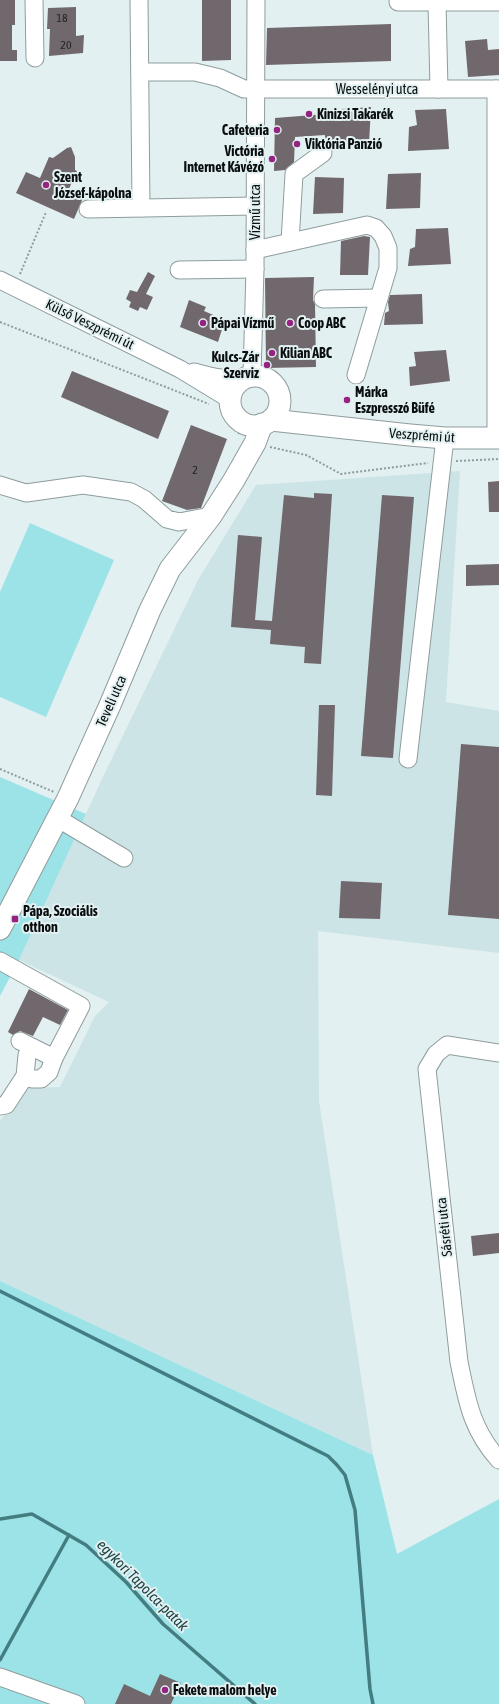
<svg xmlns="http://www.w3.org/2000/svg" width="499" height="1704" font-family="'Asap Condensed',sans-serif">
  <rect width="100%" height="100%" fill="#e2f0f1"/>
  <polygon fill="#cce4e5" points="460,471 446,702 499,711 499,953 318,931 319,1101 373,1455 0,1281 0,1121 23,1088 60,1087 95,1016 109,1002 19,960 102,779 198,580 256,485"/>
  <g fill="#9ce3e8">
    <polygon points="30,523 114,560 46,717 0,697 0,592"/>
    <polygon points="0,777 86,814 19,960 0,996"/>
    <polygon points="0,1281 373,1455 397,1554 499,1499 499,1704 0,1704"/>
  </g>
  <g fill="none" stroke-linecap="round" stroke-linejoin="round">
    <g stroke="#437d80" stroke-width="3.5">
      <polyline points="0,1291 328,1456 337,1465 345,1475 355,1510 370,1689 373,1704"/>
      <polyline points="0,1519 32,1514 86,1545 126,1582 163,1624 255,1704"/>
      <polyline points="0,1660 69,1535"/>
    </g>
  </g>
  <g fill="#71686e">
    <polygon points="0,0 15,0 15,25 12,25 12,50 17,50 17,61 0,61"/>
    <polygon points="202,0 231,0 231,60 202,61"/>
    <polygon points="76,7 76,36 84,35 83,53 49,56 50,29 47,29 48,8"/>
    <polygon points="391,24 391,61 266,65 267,28"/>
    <polygon points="487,39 488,50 499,49 499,75 468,77 465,41"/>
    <polygon points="371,107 369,144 330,146 325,143 325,135 295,137 294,162 285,170 274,171 275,118 326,114 326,110"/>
    <polygon points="446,109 449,149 408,151 409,127 417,125 415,110"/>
    <polygon points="71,147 75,157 75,170 77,171 68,191 83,198 74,219 16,193 26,172 40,178 49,157 53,158 67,148"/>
    <polygon points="421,173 420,208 386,209 388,174"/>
    <polygon points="315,177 344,178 343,213 313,214"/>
    <polygon points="448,228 451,264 408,266 410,249 415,247 416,229"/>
    <polygon points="364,236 370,237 368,275 340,275 341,241"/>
    <polygon points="148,272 155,276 146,294 153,297 147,310 140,307 138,311 129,307 131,302 126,299 130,290 137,292"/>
    <polygon points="314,277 313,300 315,304 316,367 266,368 265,278"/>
    <polygon points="422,294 423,324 384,325 385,313 389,311 388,302 390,295"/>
    <polygon points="189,300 206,307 204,311 225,320 218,342 180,327"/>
    <polygon points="446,350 450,381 410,386 409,367 416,366 414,352"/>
    <polygon points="72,371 169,411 158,439 61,397"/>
    <polygon points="191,425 227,439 201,508 187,510 162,501"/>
    <polygon points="499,481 499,512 489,512 488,482"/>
    <polygon points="314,493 332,494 321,664 304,663 305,647 270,644 271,630 231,627 238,535 262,537 255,620 272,621 284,495 314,498"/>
    <polygon points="382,495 414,497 393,758 361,756"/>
    <polygon points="499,564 499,585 466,586 466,565"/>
    <polygon points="319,705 335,705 332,796 316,795"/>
    <polygon points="461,744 499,747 499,919 448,915"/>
    <polygon points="341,881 382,883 380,919 339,918"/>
    <polygon points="29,989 68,1010 60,1025 43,1017 33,1036 20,1031 13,1035 8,1032"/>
    <polygon points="499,1233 499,1253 473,1256 471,1236"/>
    <polygon points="160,1674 181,1683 171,1704 115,1704 124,1684 150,1696"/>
  </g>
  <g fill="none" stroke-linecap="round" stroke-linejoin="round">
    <g stroke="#8f9c9d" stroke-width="19">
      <g id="minor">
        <polyline points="34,0 35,58"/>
        <polyline points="139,0 141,208"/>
        <polyline points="398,2 499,2"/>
        <polyline points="437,3 439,89"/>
        <polyline points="140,72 195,72 220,78 244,89 499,89"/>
        <polyline points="88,209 255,206"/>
        <polyline points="290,242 294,174 323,153"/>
        <polyline points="255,250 367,225 376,228 383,236 388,248 388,268 356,375"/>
        <polyline points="179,270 255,269"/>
        <polyline points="0,280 180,369 226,397 231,404"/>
        <polyline points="323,299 379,298"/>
        <path d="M194 372C212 377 228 381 247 378"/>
        <polyline points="252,376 255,269 256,0"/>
        <polyline points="496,438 496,89"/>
        <polyline points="0,485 26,493 83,485 131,492 144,499 167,519 179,522 211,516"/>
        <polyline points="408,759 445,438"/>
        <polyline points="57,818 124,858"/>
        <polyline points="0,961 81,1006 54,1058 20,1041"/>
        <path d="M499 1053 447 1045 436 1054 427 1069 459 1362C467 1400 471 1429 499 1460"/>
        <polyline points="25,1076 32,1079 41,1079 49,1072 54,1058"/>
        <polyline points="0,1106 6,1105 25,1076 27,1055 31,1047"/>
        <polyline points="0,1677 76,1704"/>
      </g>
    </g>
    <g stroke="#8f9c9d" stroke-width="23">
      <g id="major">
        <circle cx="255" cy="401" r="25"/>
        <polyline points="271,420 410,435 445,438 499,438"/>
        <polyline points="0,929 68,798 110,705 150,610 170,569 211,516 234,480 255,443 262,424"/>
      </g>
    </g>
    <g stroke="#909b9c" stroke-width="2" stroke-dasharray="2 2" stroke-linecap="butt">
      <polyline points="20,274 46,212"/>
      <polyline points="0,322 209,404"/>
      <polyline points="226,417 230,425 241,435"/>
      <polyline points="270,447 306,455 341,474 428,463"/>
      <polyline points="456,461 499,459"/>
      <polyline points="0,769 54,792"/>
    </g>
    <use href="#minor" stroke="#fff" stroke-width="17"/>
    <use href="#major" stroke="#fff" stroke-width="21"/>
  </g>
  <g fill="#952382" stroke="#e2f0f1" stroke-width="1.5">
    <circle cx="309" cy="114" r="4"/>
    <circle cx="277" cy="130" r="4"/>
    <circle cx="297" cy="144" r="4"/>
    <circle cx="272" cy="159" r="4"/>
    <circle cx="46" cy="185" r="4"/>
    <circle cx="203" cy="323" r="4"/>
    <circle cx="290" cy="323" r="4"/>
    <circle cx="272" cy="353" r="4"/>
    <circle cx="267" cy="365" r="4"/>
    <circle cx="347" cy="400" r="4"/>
    <rect x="11" y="915" width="8" height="8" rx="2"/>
    <circle cx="165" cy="1690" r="4"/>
  </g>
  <g text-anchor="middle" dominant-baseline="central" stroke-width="4" stroke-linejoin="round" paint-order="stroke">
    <g font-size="12" fill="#242427">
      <text x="62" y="18">18</text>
      <text x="66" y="45">20</text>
      <text x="195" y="470">2</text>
    </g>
    <g font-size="14" fill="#0a0e0f" stroke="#e2f0f1">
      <text x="377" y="89">Wesselényi utca</text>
      <text transform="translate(255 212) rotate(-90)">Vízmű utca</text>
      <text transform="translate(90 324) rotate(26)">Külső Veszprémi út</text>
      <text transform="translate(422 435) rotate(4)">Veszprémi út</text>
      <text transform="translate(111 701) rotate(-66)">Teveli utca</text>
      <text transform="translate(444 1227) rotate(-96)">Sásréti utca</text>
    </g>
    <g font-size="14" font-weight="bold" fill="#0a0e0f" stroke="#e2f0f1" text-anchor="start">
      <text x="317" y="114">Kinizsi Takarék</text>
      <text x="269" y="130" text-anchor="end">Cafeteria</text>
      <text x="305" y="144">Viktória Panzió</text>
      <text x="264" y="151" text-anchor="end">Victória<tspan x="264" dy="16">Internet Kávézó</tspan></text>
      <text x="54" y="177">Szent<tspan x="54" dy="16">József-kápolna</tspan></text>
      <text x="211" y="323">Pápai Vízmű</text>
      <text x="298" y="323">Coop ABC</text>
      <text x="280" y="353">Kilian ABC</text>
      <text x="259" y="357" text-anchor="end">Kulcs-Zár<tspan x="259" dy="16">Szerviz</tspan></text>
      <text x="355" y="392">Márka<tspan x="355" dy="16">Eszpresszó Büfé</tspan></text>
      <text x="23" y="911">Pápa, Szociális<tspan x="23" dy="16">otthon</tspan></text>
      <text x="173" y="1690">Fekete malom helye</text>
    </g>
    <g font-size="15" font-style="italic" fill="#1a4143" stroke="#e2f0f1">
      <text transform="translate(143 1585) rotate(45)">egykori Tapolca-patak</text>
    </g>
  </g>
</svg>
